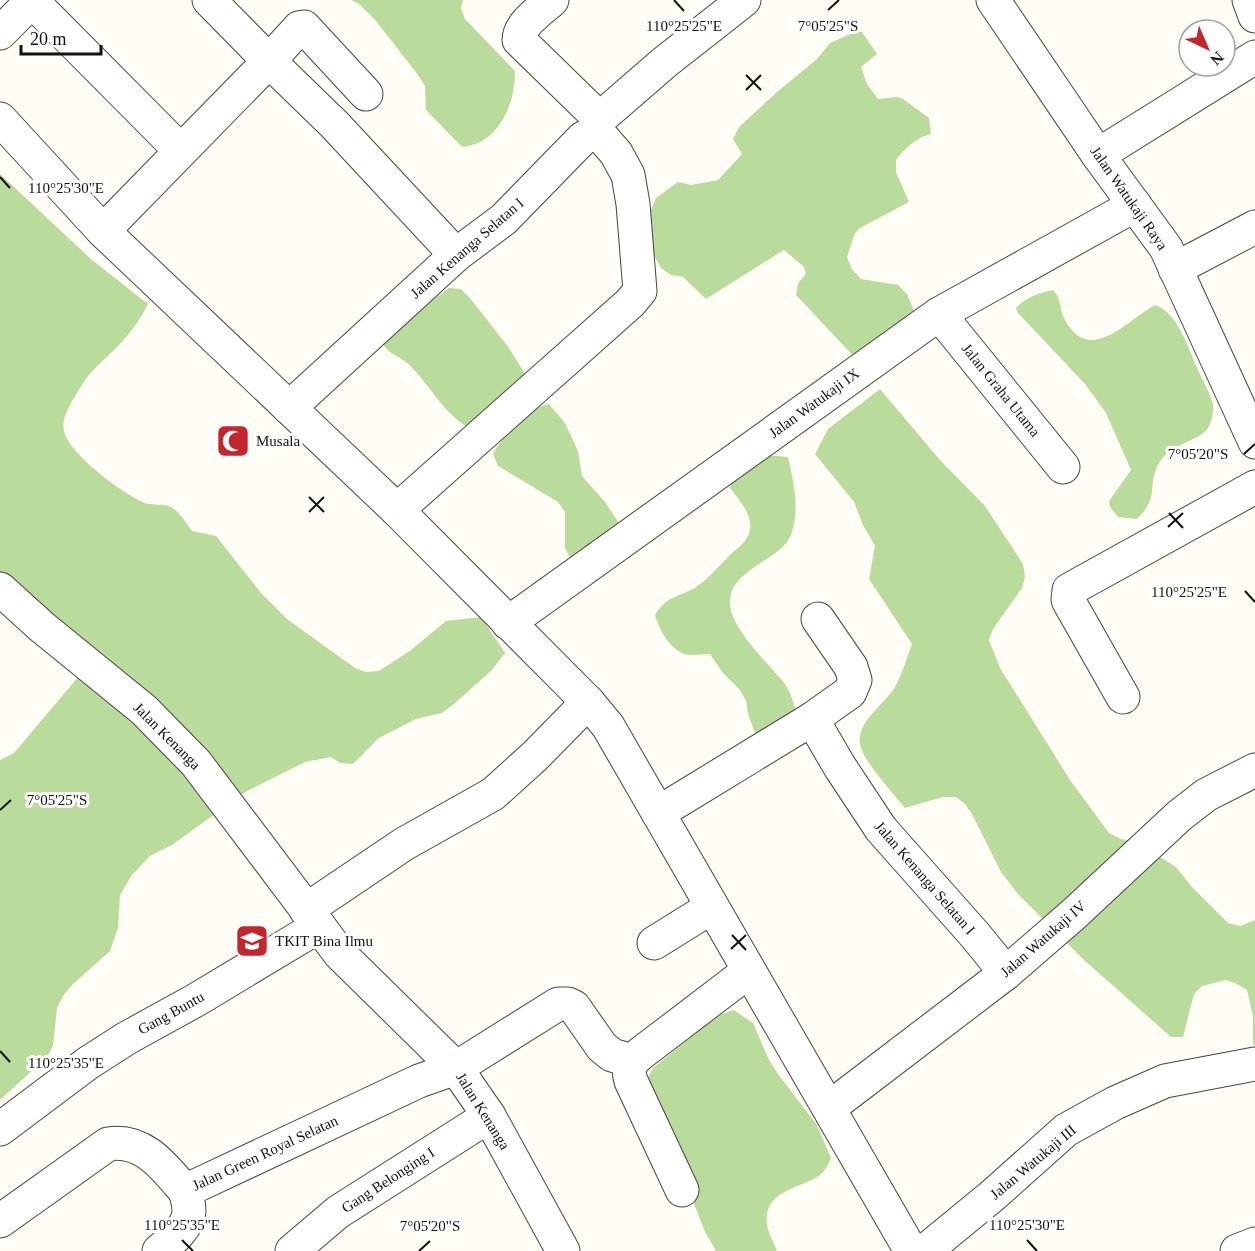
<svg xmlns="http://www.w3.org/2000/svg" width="1255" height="1251" font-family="Georgia,serif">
  <rect width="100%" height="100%" fill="#fffdf5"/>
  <g fill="#b9dc9c">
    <path d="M351 0H463L461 8 465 19 515 71C516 103 498 145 462 147L426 110 425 86 418 75 376 21 359 4Z"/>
    <path d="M855 32H862L877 54 861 67 867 84 878 99 897 97 903 99 929 118 931 134C917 137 904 149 896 160V172L909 202 860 228 855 233 847 257 852 269 861 279 898 285 907 294 917 318 857 360 796 295 798 283 806 274 804 267 784 250 706 299 683 277 671 275 661 268 651 250 644 226 656 198 678 182 691 185 718 180 742 154 733 139 739 127 777 92 817 59 830 43Z"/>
    <path d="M0 174 92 260 148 304C141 319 130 333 119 345 106 359 91 369 82 385 75 397 60 417 64 431 69 454 123 494 145 503 153 506 164 503 171 507 180 512 186 523 192 531L216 536 262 594 287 619 355 668 366 672 379 671 411 650 446 621 481 617 505 653 492 670 454 704 442 713 416 719 379 738 353 764 340 763 331 757 305 762 247 791 172 845 150 856 132 875 120 895 118 928 110 951 72 985 63 996 57 1008 53 1046 47 1057 0 1100V760L14 753 95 657 30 602 0 573Z"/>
    <path d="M449 288 461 289 470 298 509 348 529 380 468 427C442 413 428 381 406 362 394 353 390 356 381 341L407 315 430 302Z"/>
    <path d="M1053 290C1062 298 1059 310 1065 320 1090 366 1127 320 1155 305 1179 313 1189 351 1199 372 1203 381 1209 391 1212 401 1215 408 1212 421 1208 428 1199 442 1169 443 1158 465 1147 487 1160 497 1137 519L1118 517 1110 507 1109 501 1131 470 1106 413 1085 384 1018 313 1016 308C1026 297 1039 293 1053 290Z"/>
    <path d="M880 389 940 460 985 506 1023 564 1025 577 1022 588 993 629 989 640 1000 668 1070 780 1109 833 1121 839 1134 841 1176 867 1192 887 1228 923 1240 926 1255 920V1046L1253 1044V1016L1247 990 1237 984 1226 980 1202 986 1194 994 1183 1037H1171L1084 960 1017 893 1001 872 972 814 965 804 956 797H943L905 808C894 794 862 760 860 744 856 720 888 703 897 683 903 671 907 657 912 644L869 579 875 546 863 525 854 502 815 454 828 429Z"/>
    <path d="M549 404 565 423 578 451 582 476 605 502 621 526 572 561 565 548V512L558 502 498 466 493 454C504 434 526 408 549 404Z"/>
    <path d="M765 455 788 457C794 482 801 515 789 539 777 561 727 571 730 605 732 630 770 665 785 684 791 693 794 704 797 714L758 741 748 714 746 701 740 690 723 673 710 654C702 654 691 656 685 654 669 649 659 629 655 615 667 595 678 598 696 587 708 579 717 568 727 558 732 552 739 548 744 542 760 523 742 503 730 488L734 476Z"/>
    <path d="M734 1010 753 1023 769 1060 778 1074 817 1125 831 1158C828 1165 825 1172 817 1177 798 1189 763 1191 767 1224 768 1233 774 1243 777 1251H716L705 1232 646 1081 653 1068 702 1028 722 1014Z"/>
  </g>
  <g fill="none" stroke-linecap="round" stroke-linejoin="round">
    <g stroke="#444" stroke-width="35">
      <g id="minor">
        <polyline points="209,0 269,61 299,28 304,27 366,94"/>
        <path d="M552 0C541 10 519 24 519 40L598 117 605 114 665 62 744 0"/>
        <polyline points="993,0 1098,155 1166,248 1255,442"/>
        <polyline points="1249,0 1255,16"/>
        <polyline points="0,33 27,6 36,5 180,150"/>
        <polyline points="0,119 103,231 397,510 588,702 608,726 911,1251"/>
        <polyline points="1098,155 1255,57"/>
        <polyline points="103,231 269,61 334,124 456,255"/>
        <polyline points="1175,269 1255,227"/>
        <polyline points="939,314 1063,467"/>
        <polyline points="289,408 456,255 504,219 583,138 594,134 602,137 616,153 628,175 633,204 640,291 630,303 397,510"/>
        <polyline points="0,589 42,627 144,710 196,763 340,954 456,1068 489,1116 563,1251"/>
        <polyline points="508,623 939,314 1135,205"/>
        <polyline points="1123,697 1068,600 1069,590 1255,487"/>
        <polyline points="812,719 850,692 855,680 851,667 818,619"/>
        <polyline points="658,813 812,719 840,767 881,829 975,935 1006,973"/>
        <polyline points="306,910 404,844 493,794 535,756 588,702"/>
        <polyline points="654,943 712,907"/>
        <polyline points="829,1108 1006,973 1074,914 1179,816 1206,795 1255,770"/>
        <polyline points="0,1129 88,1063 127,1038 196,1000 319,926"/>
        <path d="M682 1190 631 1081C627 1068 630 1063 640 1054L749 971"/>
        <path d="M0 1221 108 1144C144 1138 165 1168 185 1191L419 1081 456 1068 558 1004H568L574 1007 602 1047 612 1055 632 1061"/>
        <path d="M159 1251C170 1242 189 1227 189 1211 189 1205 187 1197 185 1191"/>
        <polyline points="292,1251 338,1212 489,1116"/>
        <polyline points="925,1251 992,1196 1066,1130 1115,1103 1165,1081 1255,1064"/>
        <polyline points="1237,1251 1255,1244"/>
      </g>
    </g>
    <use href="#minor" stroke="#fff" stroke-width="33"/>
  </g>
  <path fill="none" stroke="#111" stroke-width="2" d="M674 0 684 11M828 10 839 0M746 75 761 90M746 90 761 75M0 177 10 188M1244 454 1255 444M309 497 324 512M309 512 324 497M1169 513 1183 528M1168 527 1183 513M1245 591 1255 602M0 810 11 800M732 935 746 950M731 949 746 935M0 1051 10 1062M182 1240 193 1251M1027 1240 1037 1251M419 1251 430 1241"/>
  <defs>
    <g id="mosque-square" transform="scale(1.725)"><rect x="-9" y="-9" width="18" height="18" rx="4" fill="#c4262e" stroke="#fff"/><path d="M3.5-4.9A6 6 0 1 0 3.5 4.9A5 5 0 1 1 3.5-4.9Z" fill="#fff"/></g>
    <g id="school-square" transform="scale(1.725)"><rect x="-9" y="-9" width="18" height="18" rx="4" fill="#c4262e" stroke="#fff"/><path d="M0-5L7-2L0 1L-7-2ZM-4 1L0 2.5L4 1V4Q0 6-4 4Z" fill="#fff"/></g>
  </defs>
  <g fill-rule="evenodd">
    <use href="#mosque-square" x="233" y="441"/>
    <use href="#school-square" x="252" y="941"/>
  </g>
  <g text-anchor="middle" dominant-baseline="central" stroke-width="6" stroke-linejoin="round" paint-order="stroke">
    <g font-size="15" fill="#111" stroke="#fff">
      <text transform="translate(1129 198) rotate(55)">Jalan Watukaji Raya</text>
      <text transform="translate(467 248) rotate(-41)">Jalan Kenanga Selatan I</text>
      <text transform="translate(1001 390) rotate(51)">Jalan Graha Utama</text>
      <text transform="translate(814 403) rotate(-36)">Jalan Watukaji IX</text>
      <text transform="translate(167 736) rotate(45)">Jalan Kenanga</text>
      <text transform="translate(925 878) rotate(49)">Jalan Kenanga Selatan I</text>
      <text transform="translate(1043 939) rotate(-41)">Jalan Watukaji IV</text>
      <text transform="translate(171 1013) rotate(-29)">Gang Buntu</text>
      <text transform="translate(483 1111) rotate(58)">Jalan Kenanga</text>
      <text transform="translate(265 1153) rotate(-25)">Jalan Green Royal Selatan</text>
      <text transform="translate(1033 1162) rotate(-40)">Jalan Watukaji III</text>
      <text transform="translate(388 1180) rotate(-33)">Gang Belonging I</text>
    </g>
    <g font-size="15" fill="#111" stroke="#fff" text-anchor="start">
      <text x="256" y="441">Musala</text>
      <text x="275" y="941">TKIT Bina Ilmu</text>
    </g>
  </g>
  <g font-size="15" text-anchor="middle" fill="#111" stroke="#fff" stroke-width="6" stroke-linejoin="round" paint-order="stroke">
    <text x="828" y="31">7°05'25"S</text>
    <text x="684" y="31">110°25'25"E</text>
    <text x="66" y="193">110°25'30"E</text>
    <text x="1198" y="459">7°05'20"S</text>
    <text x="1189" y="597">110°25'25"E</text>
    <text x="57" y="805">7°05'25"S</text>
    <text x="66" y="1068">110°25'35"E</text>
    <text x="182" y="1230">110°25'35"E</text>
    <text x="1027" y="1230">110°25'30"E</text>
    <text x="430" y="1231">7°05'20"S</text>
  </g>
  <g transform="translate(1207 48) rotate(136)"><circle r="28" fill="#ffffff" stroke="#a0a0a0" stroke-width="1.5"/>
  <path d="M0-4.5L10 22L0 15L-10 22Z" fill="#c4262e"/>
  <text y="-9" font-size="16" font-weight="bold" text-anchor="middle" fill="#111111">N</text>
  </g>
  <path d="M21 45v9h80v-9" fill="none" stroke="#111111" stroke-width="3"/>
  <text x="30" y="45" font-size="18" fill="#111111" stroke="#ffffff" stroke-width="4.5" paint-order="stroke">20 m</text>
</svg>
